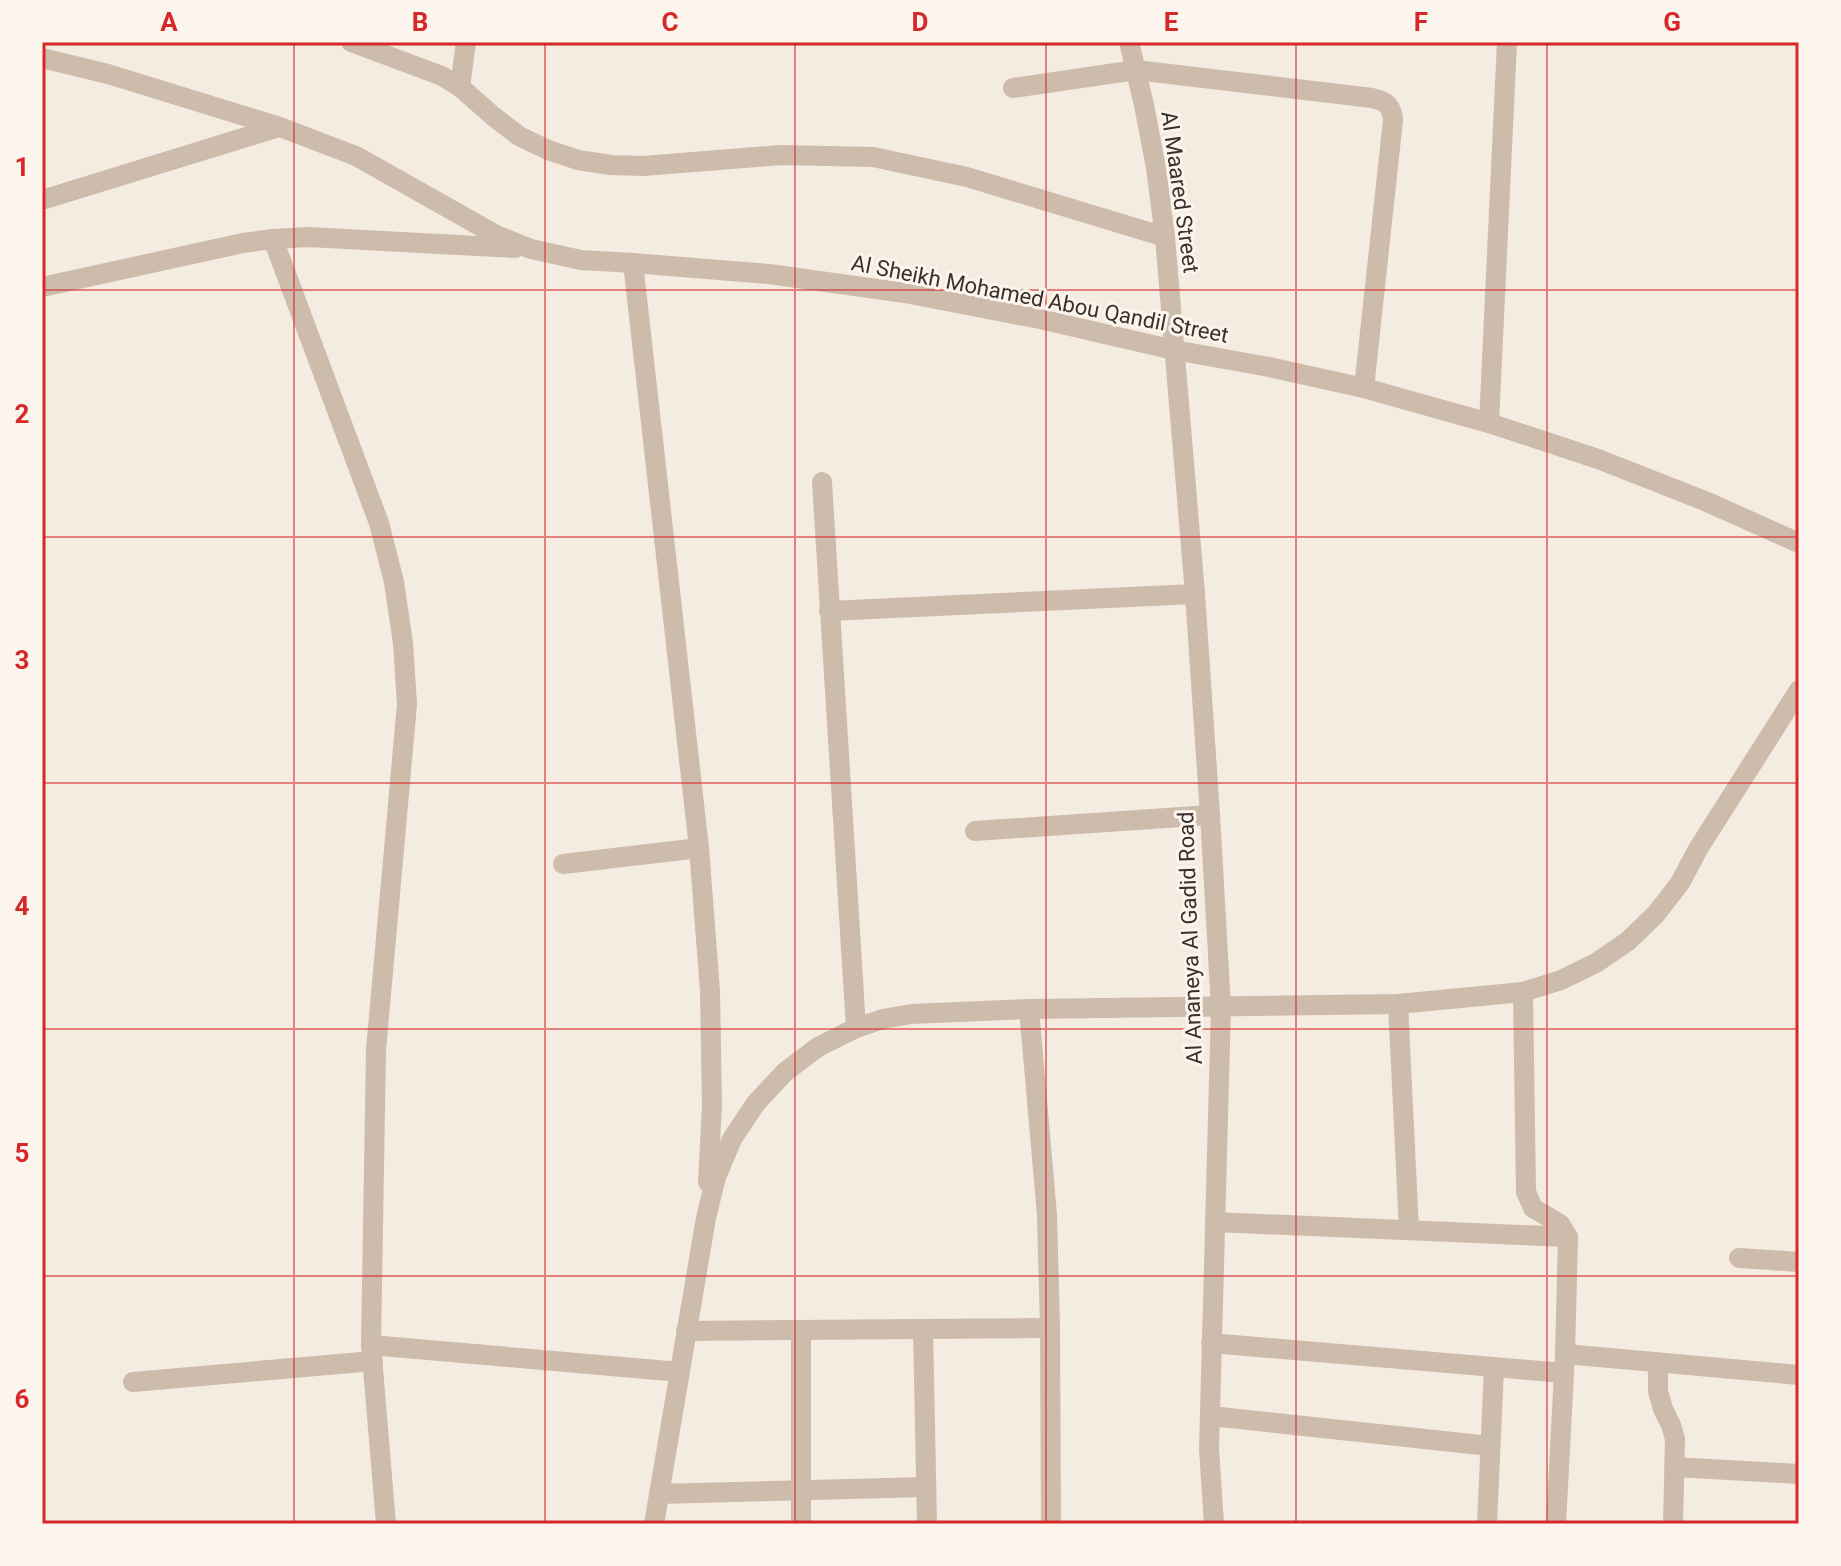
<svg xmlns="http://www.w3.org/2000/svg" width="1841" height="1566" font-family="Roboto,sans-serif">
  <rect width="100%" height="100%" fill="#f4ebe1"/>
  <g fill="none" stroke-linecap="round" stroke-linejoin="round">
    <g stroke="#cdbbac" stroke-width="20">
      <polyline points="351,42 442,76 460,87 493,116 519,136 548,150 578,160 611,165 643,166 781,155 873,157 967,177 1165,237"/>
      <polyline points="42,58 108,74 280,127 327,145 356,156 496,235 531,249 581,260 633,263 769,274 905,293 1040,319 1174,350 1269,367 1364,388 1489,423 1598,459 1705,501 1799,543"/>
      <polyline points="460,87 466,42"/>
      <path d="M1013 88 1136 70 1372 98C1386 101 1392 106 1393 120L1364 388"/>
      <polyline points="42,200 279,127"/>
      <polyline points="273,239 379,523 394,582 403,643 407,704 376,1050 371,1345 386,1524"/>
      <polyline points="633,263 699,848 710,991 712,1105 708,1182"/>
      <polyline points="42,287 243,243 273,239 308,237 515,248"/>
      <polyline points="1489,423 1507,42"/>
      <polyline points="822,482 856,1028"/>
      <polyline points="829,611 1195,594"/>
      <polyline points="975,831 1210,815"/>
      <polyline points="563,864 699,848"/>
      <polyline points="1523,992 1526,1192 1533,1208 1560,1224 1568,1237 1565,1354 1556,1524"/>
      <polyline points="1398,1004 1409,1230"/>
      <polyline points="1029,1009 1047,1215 1050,1328 1051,1524"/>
      <polyline points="1215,1222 1568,1237"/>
      <polyline points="1739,1258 1799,1262"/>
      <polyline points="923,1329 927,1524"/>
      <polyline points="686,1331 1050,1328"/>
      <polyline points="1211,1343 1564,1373"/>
      <polyline points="371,1345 680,1372"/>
      <polyline points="1565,1354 1799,1375"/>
      <polyline points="1658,1363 1658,1391 1663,1409 1671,1425 1675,1439 1673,1524"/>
      <polyline points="133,1382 373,1361"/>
      <polyline points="1211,1416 1490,1446"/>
      <polyline points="1675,1467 1799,1474"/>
      <polyline points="659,1494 926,1487"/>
      <polyline points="654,1524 706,1218 716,1177 732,1139 756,1103 785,1072 818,1047 856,1028 883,1019 911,1014 1029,1009 1398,1004 1523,992 1561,980 1596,963 1628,941 1656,914 1680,883 1698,849 1799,690"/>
      <polyline points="801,1524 801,1330"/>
      <polyline points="1487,1524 1494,1368"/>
    </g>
    <polyline stroke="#cdbbac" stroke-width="20" points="1129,42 1144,105 1156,168 1165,237 1195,594 1210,815 1221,1007 1209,1449 1214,1524"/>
  </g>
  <path fill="none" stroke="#d62828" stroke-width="2" stroke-opacity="0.55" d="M294 42V1524M545 42V1524M795 42V1524M1046 42V1524M1296 42V1524M1547 42V1524M42 290H1799M42 537H1799M42 783H1799M42 1029H1799M42 1276H1799"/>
  <g text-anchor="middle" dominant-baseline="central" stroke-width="6" stroke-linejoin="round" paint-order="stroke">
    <g font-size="22" fill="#3b302b" stroke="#fbf5ee">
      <text transform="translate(1180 192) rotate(82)">Al Maared Street</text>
      <text transform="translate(1040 299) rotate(11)">Al Sheikh Mohamed Abou Qandil Street</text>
      <text transform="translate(1190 938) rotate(-92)">Al Ananeya Al Gadid Road</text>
    </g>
  </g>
  <rect width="1841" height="1566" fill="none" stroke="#fbf5ee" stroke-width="88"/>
  <rect x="44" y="44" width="1753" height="1478" fill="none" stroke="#d62828" stroke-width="3"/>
  <g font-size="26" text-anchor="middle" font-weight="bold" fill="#d62828">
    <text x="169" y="31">A</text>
    <text x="420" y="31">B</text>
    <text x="670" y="31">C</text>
    <text x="920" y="31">D</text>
    <text x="1171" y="31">E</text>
    <text x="1421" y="31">F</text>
    <text x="1672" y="31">G</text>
    <text x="22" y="176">1</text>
    <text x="22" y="423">2</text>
    <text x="22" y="669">3</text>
    <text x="22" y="915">4</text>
    <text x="22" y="1162">5</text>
    <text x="22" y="1408">6</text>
  </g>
</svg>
